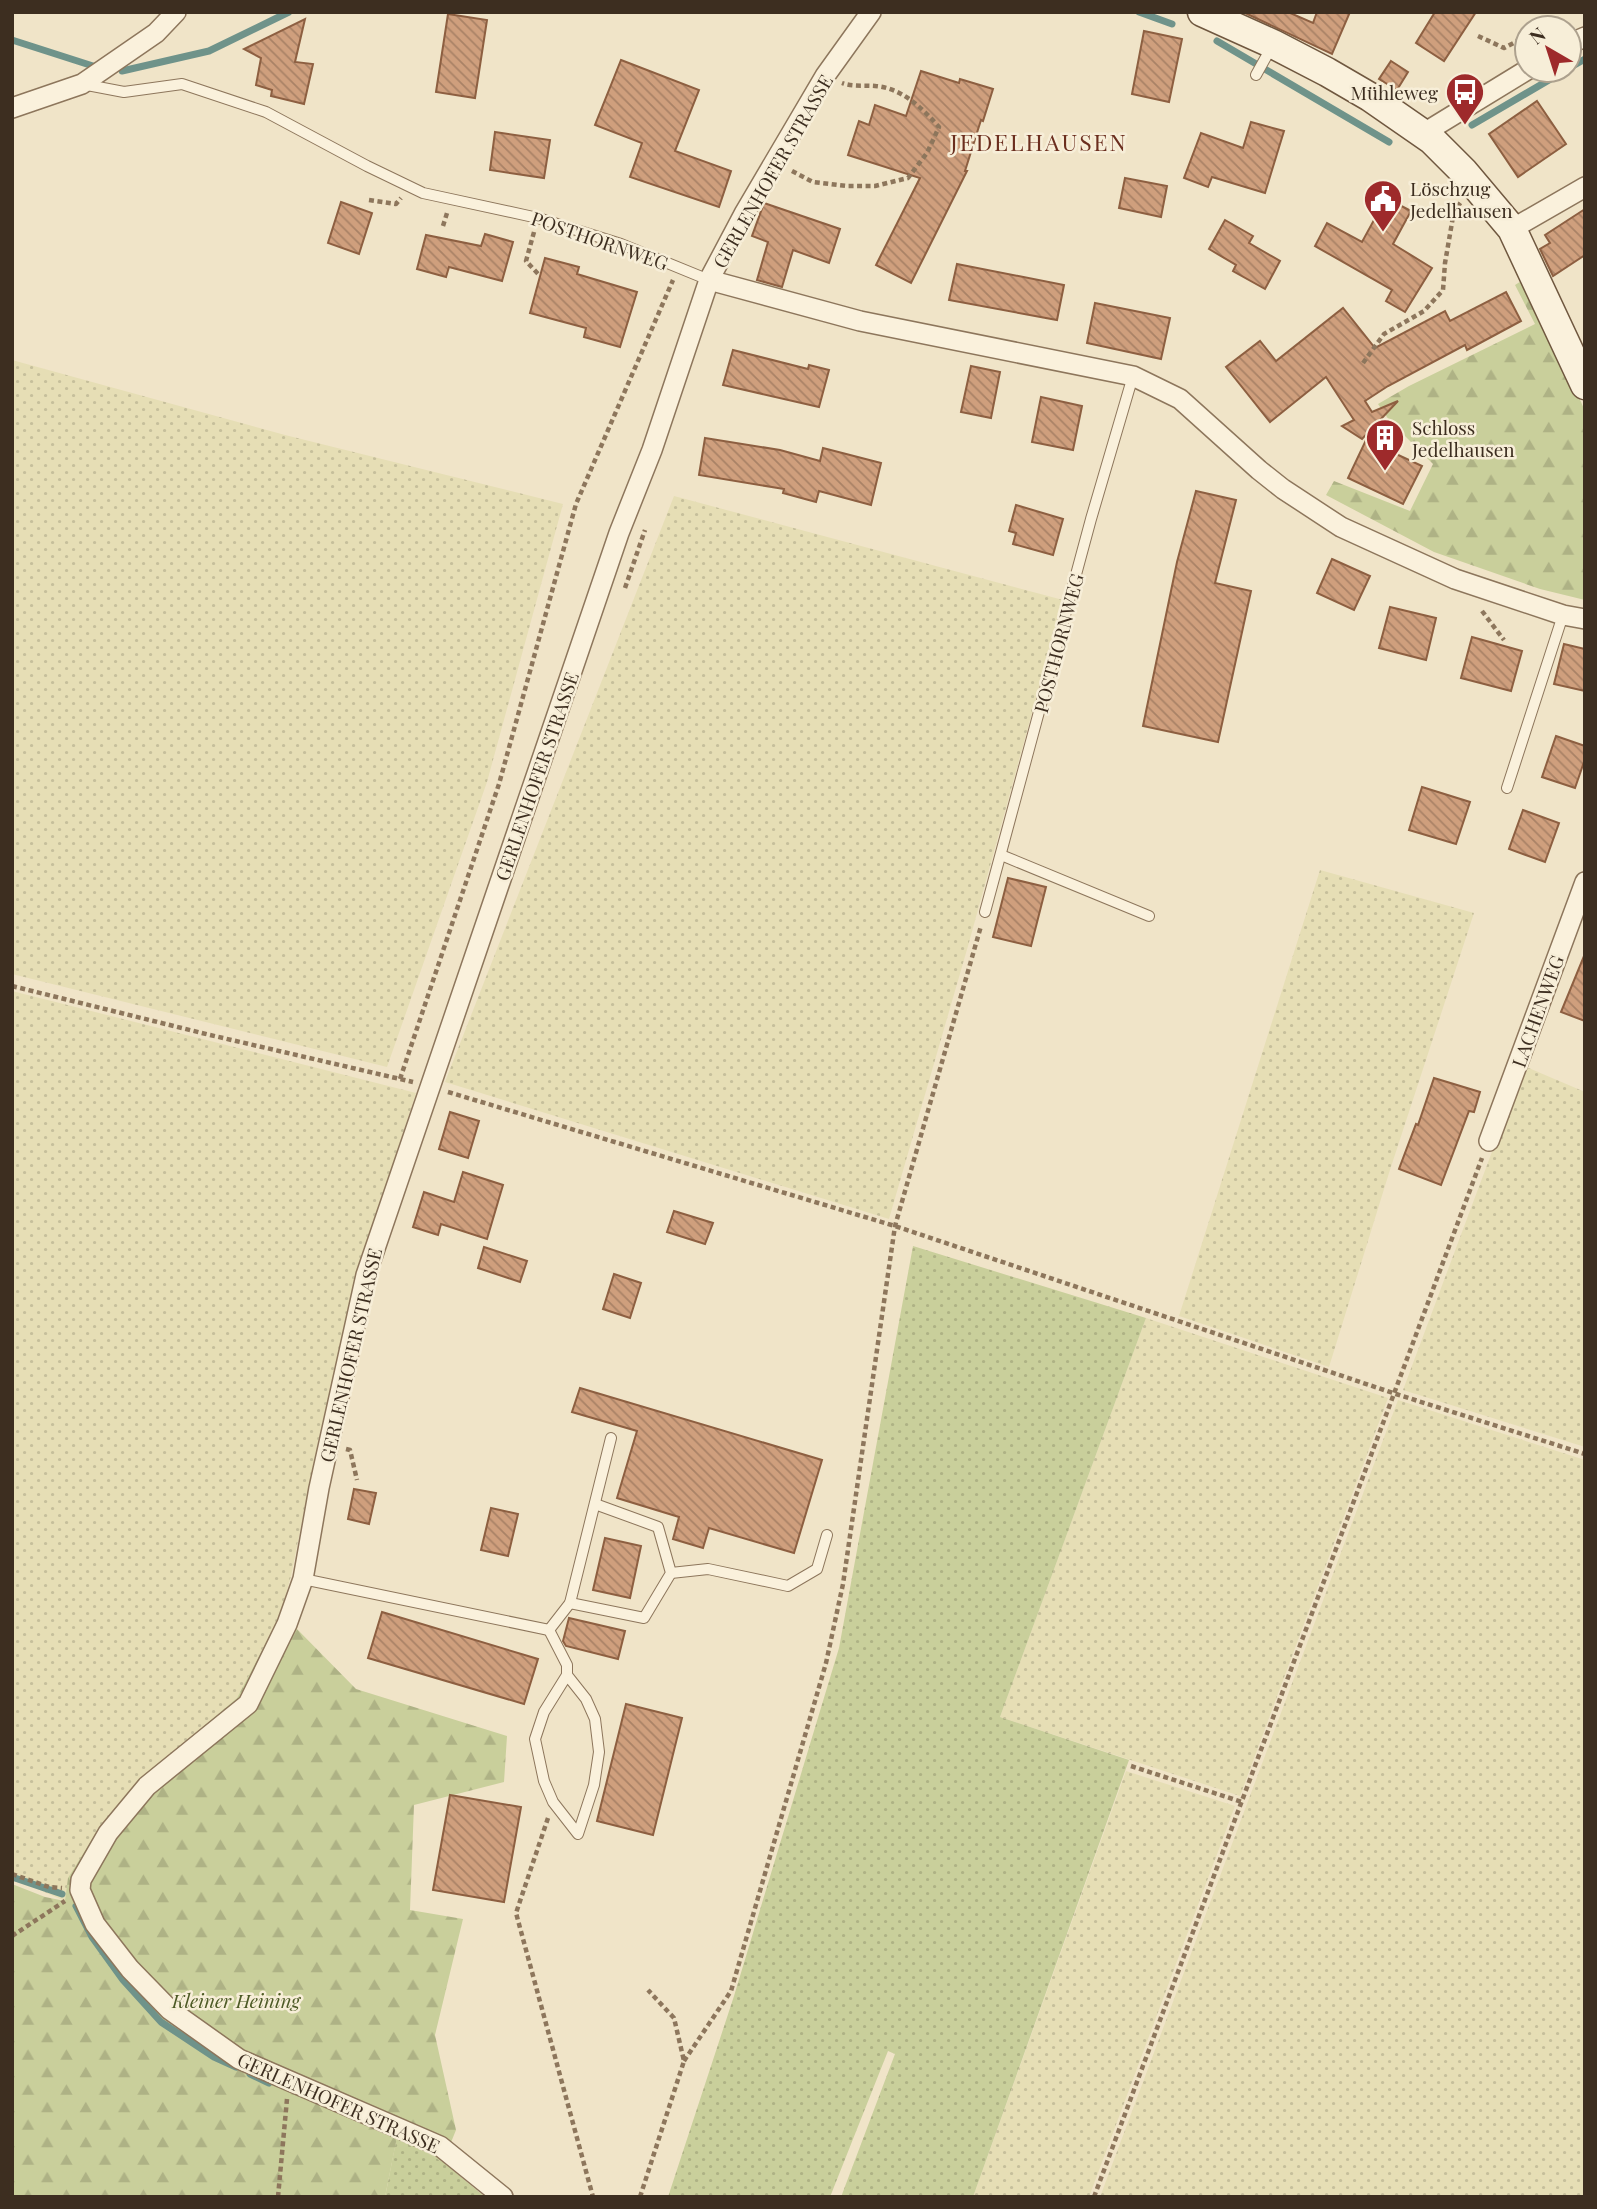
<svg xmlns="http://www.w3.org/2000/svg" width="1597" height="2209" font-family="'Playfair Display',serif">
  <defs>
    <pattern id="farmland-dots" width="8" height="8" patternUnits="userSpaceOnUse" patternTransform="scale(1.75)"><rect width="8" height="8" fill="#e6deb5"/><path d="M2 2h.1M6 6h.1" fill="none" stroke="#c6bf9b" stroke-width="1.8" stroke-linecap="round"/></pattern>
    <pattern id="grass-dots" width="8" height="8" patternUnits="userSpaceOnUse" patternTransform="scale(1.75)"><rect width="8" height="8" fill="#c9cf9b"/><path d="M2 2h.1M6 6h.1" fill="none" stroke="#aeb285" stroke-width="1.8" stroke-linecap="round"/></pattern>
    <pattern id="forest-firs" width="22" height="20" patternUnits="userSpaceOnUse" patternTransform="scale(1.75)"><rect width="22" height="20" fill="#c9cf9b"/><path d="M5 1l3.5 6h-7zM16 11l3.5 6h-7z" fill="#aeb285"/></pattern>
    <pattern id="building-back-hatch" width="6" height="6" patternUnits="userSpaceOnUse" patternTransform="scale(1.75)"><rect width="6" height="6" fill="#cf9f7d"/><path d="M-1 5l2 2M0 0l6 6M5-1l2 2" fill="none" stroke="#a98266"/></pattern>
  </defs>
  <rect width="100%" height="100%" fill="#f0e4c8"/>
  <g fill="url(#farmland-dots)">
    <polygon points="12,360 285,435 563,504 487,782 387,1067 12,974"/>
    <polygon points="674,496 1063,600 968,946 889,1219 445,1082"/>
    <polygon points="1320,870 1474,913 1389,1173 1329,1367 1179,1316"/>
    <polygon points="12,991 416,1093 357,1274 318,1442 291,1576 280,1616 237,1698 141,1779 65,1901 12,1878"/>
    <polygon points="1524,1066 1585,1092 1585,1447 1403,1390"/>
    <polygon points="1146,1318 1388,1398 1240,1796 1000,1717"/>
    <polygon points="1398,1400 1585,1460 1585,2197 1100,2197"/>
    <polygon points="1126,1771 1235,1806 1089,2197 973,2197"/>
  </g>
  <g fill="url(#grass-dots)">
    <polygon points="913,1246 1146,1318 1000,1717 1129,1760 973,2197 841,2197 895,2054 888,2051 830,2197 668,2197 734,1996 839,1648"/>
    <polygon points="397,2136 443,2162 485,2197 385,2197"/>
  </g>
  <g fill="url(#forest-firs)">
    <polygon points="1526,278 1585,411 1585,600 1540,589 1434,552 1326,495 1334,481 1410,511 1433,464 1389,420 1378,404 1409,386 1535,324 1515,285"/>
    <polygon points="280,1616 295,1627 356,1689 507,1736 504,1782 414,1805 410,1910 463,1919 435,2035 456,2130 443,2162 397,2137 385,2197 12,2197 12,1884 45,1897 65,1901 68,1878 101,1825 141,1779 237,1698"/>
  </g>
  <g fill="none" stroke-linecap="round" stroke-linejoin="round">
    <g stroke="#6f938a" stroke-width="7">
      <polyline points="1139,12 1172,24"/>
      <polyline points="12,40 93,66"/>
      <polyline points="1217,41 1389,142"/>
      <polyline points="1569,68 1585,59"/>
      <polyline points="122,71 209,51 289,12"/>
      <polyline points="1472,125 1566,70"/>
      <polyline points="12,1877 62,1894"/>
      <polyline points="76,1906 92,1937 123,1980 161,2022 214,2057 236,2067"/>
      <polyline points="250,2074 269,2083"/>
    </g>
  </g>
  <g fill="url(#building-back-hatch)" stroke="#8d5f41" stroke-width="2">
    <polygon points="1243,12 1288,12 1313,23 1317,12 1350,12 1332,54"/>
    <polygon points="1435,12 1476,12 1444,61 1416,43"/>
    <polygon points="448,14 487,20 475,98 436,92"/>
    <polygon points="305,19 295,62 313,64 304,104 271,96 272,90 256,85 261,58 244,49"/>
    <polygon points="1144,31 1182,39 1169,102 1132,94"/>
    <polygon points="621,60 699,90 675,151 731,171 719,207 630,177 642,143 595,125"/>
    <polygon points="1391,61 1408,72 1397,90 1379,79"/>
    <polygon points="921,71 959,83 960,79 993,89 983,121 981,120 965,171 967,171 911,283 876,265 920,178 848,155 859,121 869,125 875,105 906,116"/>
    <polygon points="1537,101 1566,144 1518,177 1489,134"/>
    <polygon points="1251,122 1284,131 1265,193 1212,177 1208,187 1184,178 1201,133 1243,148"/>
    <polygon points="495,132 550,140 544,178 490,170"/>
    <polygon points="1125,178 1167,186 1161,217 1119,208"/>
    <polygon points="1386,198 1411,211 1393,244 1432,268 1405,312 1386,301 1392,290 1315,246 1327,223 1362,242"/>
    <polygon points="341,202 372,213 359,254 328,243"/>
    <polygon points="764,203 840,229 829,263 793,250 782,287 757,280 768,242 752,236"/>
    <polygon points="1585,209 1585,255 1553,276 1540,249 1550,243 1545,235"/>
    <polygon points="1225,220 1253,236 1249,243 1280,261 1265,289 1233,271 1236,265 1209,249"/>
    <polygon points="485,234 513,242 502,281 449,267 446,277 417,269 426,235 481,246"/>
    <polygon points="545,258 579,267 577,274 637,292 620,347 584,337 586,328 530,313"/>
    <polygon points="957,264 1064,285 1057,320 949,300"/>
    <polygon points="1506,292 1521,321 1467,350 1465,345 1388,386 1365,401 1372,412 1398,401 1362,439 1342,426 1354,420 1326,377 1270,422 1226,367 1260,341 1276,361 1343,308 1375,348 1445,311 1450,321"/>
    <polygon points="1095,303 1170,318 1161,359 1087,343"/>
    <polygon points="733,350 808,369 809,365 829,370 819,407 723,385"/>
    <polygon points="971,366 1000,372 991,418 961,412"/>
    <polygon points="1041,397 1082,406 1073,450 1032,442"/>
    <polygon points="705,438 780,450 820,461 823,448 881,463 871,505 819,491 816,502 783,493 784,489 699,475"/>
    <polygon points="1366,440 1422,466 1403,504 1348,478"/>
    <polygon points="1196,491 1236,500 1215,583 1251,591 1218,742 1143,726 1177,562"/>
    <polygon points="1016,505 1063,519 1053,555 1013,544 1016,533 1009,531"/>
    <polygon points="1332,559 1370,576 1354,610 1317,593"/>
    <polygon points="1390,607 1436,618 1426,660 1379,648"/>
    <polygon points="1472,637 1522,651 1511,691 1461,678"/>
    <polygon points="1564,644 1585,649 1585,691 1554,684"/>
    <polygon points="1556,736 1585,746 1585,759 1575,788 1542,777"/>
    <polygon points="1422,787 1470,802 1456,844 1409,830"/>
    <polygon points="1523,810 1559,823 1545,862 1509,849"/>
    <polygon points="1008,878 1046,887 1031,946 993,937"/>
    <polygon points="1584,956 1585,956 1585,1021 1561,1012"/>
    <polygon points="1434,1078 1480,1092 1474,1112 1469,1111 1441,1185 1399,1169 1416,1124 1418,1125"/>
    <polygon points="450,1112 479,1121 468,1158 439,1149"/>
    <polygon points="463,1172 503,1185 487,1239 441,1224 438,1235 413,1227 424,1192 454,1202"/>
    <polygon points="674,1211 713,1223 705,1244 667,1232"/>
    <polygon points="484,1247 527,1261 520,1282 478,1268"/>
    <polygon points="614,1274 641,1283 630,1318 603,1309"/>
    <polygon points="580,1388 822,1460 794,1553 709,1528 703,1548 673,1539 679,1517 617,1498 637,1431 572,1412"/>
    <polygon points="354,1489 376,1493 369,1524 348,1519"/>
    <polygon points="491,1508 518,1514 508,1556 481,1550"/>
    <polygon points="605,1538 641,1546 630,1598 593,1590"/>
    <polygon points="382,1612 538,1659 524,1704 368,1658"/>
    <polygon points="569,1618 625,1631 618,1659 566,1646 563,1641"/>
    <polygon points="626,1704 682,1718 653,1835 597,1821"/>
    <polygon points="450,1795 521,1807 504,1902 433,1890"/>
  </g>
  <g fill="none" stroke-linecap="round" stroke-linejoin="round">
    <g stroke="#8d765c" stroke-width="12">
      <g id="lane">
        <polyline points="1256,75 1271,48"/>
        <polyline points="82,84 124,92 182,84 266,112 367,166 423,193 538,218 621,244 709,280"/>
        <polyline points="1507,788 1563,615"/>
        <polyline points="1001,855 1149,916"/>
        <polyline points="985,912 1091,519 1133,376"/>
        <polyline points="671,1573 708,1569 788,1586 817,1569 827,1535"/>
        <polyline points="303,1579 549,1630"/>
        <polyline points="570,1603 644,1618 671,1573 658,1527 595,1504"/>
        <polyline points="549,1630 567,1665 567,1675 586,1699 595,1719 599,1752 594,1785 578,1834 553,1802 544,1781 535,1739 544,1712 567,1675"/>
        <polyline points="549,1630 570,1603 611,1438"/>
      </g>
    </g>
    <g stroke="#8d765c" stroke-width="22">
      <g id="street">
        <polyline points="1569,44 1585,37"/>
        <polyline points="12,108 82,84 156,33 176,12"/>
        <polyline points="1424,133 1527,70"/>
        <polyline points="1512,229 1585,187"/>
        <polyline points="709,280 860,321 1133,376 1180,399 1259,470 1283,489 1341,527 1455,579 1563,615 1585,619"/>
        <polyline points="1489,1141 1585,882"/>
        <polyline points="503,2197 440,2146 239,2059 170,2010 130,1969 95,1924 80,1890 81,1880 108,1833 147,1786 248,1704 287,1624 303,1579 319,1488 366,1275 619,533 652,450 709,280 745,212 825,76 871,12"/>
      </g>
    </g>
    <g stroke="#6f573f" stroke-width="31">
      <polyline id="secondary" points="1202,12 1273,44 1327,72 1370,97 1432,140 1464,172 1512,229 1585,385"/>
    </g>
    <g stroke="#8d765c" stroke-width="4.5" stroke-dasharray="5 3.5" stroke-linecap="butt">
      <polyline points="1478,36 1504,48 1525,37 1527,38"/>
      <path d="M792 171 813 182 847 186H875L908 178 927 153 939 127C922 108 902 88 875 86 864 85 853 87 842 83"/>
      <polyline points="369,200 396,204 401,198"/>
      <polyline points="443,226 447,213"/>
      <polyline points="534,232 526,261 540,276"/>
      <polyline points="1363,363 1384,334 1424,311 1443,290 1445,263 1454,211 1461,202"/>
      <polyline points="625,588 645,530"/>
      <polyline points="1482,611 1504,640"/>
      <polyline points="12,986 210,1035 413,1082"/>
      <polyline points="400,1079 499,784 576,504 673,280"/>
      <polyline points="448,1092 895,1226 1396,1394 1585,1454"/>
      <polyline points="346,1449 350,1450 357,1480"/>
      <polyline points="1131,1766 1242,1802"/>
      <polyline points="548,1818 516,1913 593,2197"/>
      <polyline points="12,1874 49,1887 62,1888"/>
      <polyline points="12,1936 65,1901"/>
      <polyline points="684,2061 731,1991 826,1663 843,1584 895,1226 981,926"/>
      <polyline points="278,2197 287,2099"/>
      <polyline points="640,2197 684,2061 674,2018 648,1990"/>
      <polyline points="1094,2197 1482,1158"/>
    </g>
    <use href="#lane" stroke="#faf1dc" stroke-width="10"/>
    <use href="#street" stroke="#faf1dc" stroke-width="19"/>
    <use href="#secondary" stroke="#faf1dc" stroke-width="28"/>
  </g>
  <defs>
    <g id="bus-pin" transform="scale(2.0125)"><path d="M0 17L-7.5 6A9.5 9.5 0 1 1 7.5 6Z" fill="#9e2a2b" stroke="#f7eed8"/><path d="M-5-6H5V4H4V6H2V4H-2V6H-4V4H-5ZM-3.5-4V0h7V-4ZM-3.5 1.2v1.5H-2V1.2ZM2 1.2v1.5H3.5V1.2Z" fill="#fff"/></g>
    <g id="civic-pin" transform="scale(2.0125)"><path d="M0 17L-7.5 6A9.5 9.5 0 1 1 7.5 6Z" fill="#9e2a2b" stroke="#f7eed8"/><path d="M-.6-6.5H3V-4.5H.6V-3L4-1V1h2V6H-6V1h2V-1L-.6-3ZM-1.2 2.5V6h2.4V2.5Z" fill="#fff"/></g>
    <g id="building-pin" transform="scale(2.0125)"><path d="M0 17L-7.5 6A9.5 9.5 0 1 1 7.5 6Z" fill="#9e2a2b" stroke="#f7eed8"/><path d="M-4-6H4V6H1V3H-1V6H-4ZM-2.5-4.3h1.7v1.8h-1.7ZM.8-4.3h1.7v1.8H.8ZM-2.5-1h1.7V.8h-1.7ZM.8-1h1.7V.8H.8Z" fill="#fff"/></g>
  </defs>
  <g fill-rule="evenodd">
    <use href="#bus-pin" x="1465" y="92"/>
    <use href="#civic-pin" x="1383" y="199"/>
    <use href="#building-pin" x="1385" y="438"/>
  </g>
  <g text-anchor="middle" dominant-baseline="central" stroke-width="5" stroke-linejoin="round" paint-order="stroke">
    <g font-size="19" fill="#3d2e20" stroke="#f7eed8" text-anchor="start">
      <text x="1438" y="92" text-anchor="end">Mühleweg</text>
      <text x="1410" y="188">Löschzug<tspan x="1410" dy="22">Jedelhausen</tspan></text>
      <text x="1412" y="427">Schloss<tspan x="1412" dy="22">Jedelhausen</tspan></text>
    </g>
    <g font-size="19" fill="#3d2e20" stroke="#f7eed8">
      <text transform="translate(772 171) rotate(-60)">GERLENHOFER STRASSE</text>
      <text transform="translate(600 240) rotate(19)">POSTHORNWEG</text>
      <text transform="translate(1058 643) rotate(-75)">POSTHORNWEG</text>
      <text transform="translate(536 776) rotate(-71)">GERLENHOFER STRASSE</text>
      <text transform="translate(1537 1011) rotate(-70)">LACHENWEG</text>
      <text transform="translate(350 1355) rotate(-77)">GERLENHOFER STRASSE</text>
      <text transform="translate(339 2102) rotate(24)">GERLENHOFER STRASSE</text>
    </g>
    <g font-size="19" font-style="italic" fill="#4d5a26" stroke="#f7eed8">
      <text x="236" y="2000">Kleiner Heining</text>
    </g>
    <g font-size="23" letter-spacing="2" fill="#6b2e1e" stroke="#f7eed8">
      <text x="1039" y="141">JEDELHAUSEN</text>
    </g>
  </g>
  <rect width="1597" height="2209" fill="none" stroke="#3d2e20" stroke-width="28"/>
  <g transform="translate(1548 49) rotate(321)"><circle r="33" fill="#f7eed8" stroke="#ada18e" stroke-width="2"/>
  <path d="M0-5L12 26L0 18L-12 26Z" fill="#9e2a2b"/>
  <text y="-10" font-size="19" font-weight="bold" text-anchor="middle" fill="#3d2e20">N</text>
  </g>
</svg>
